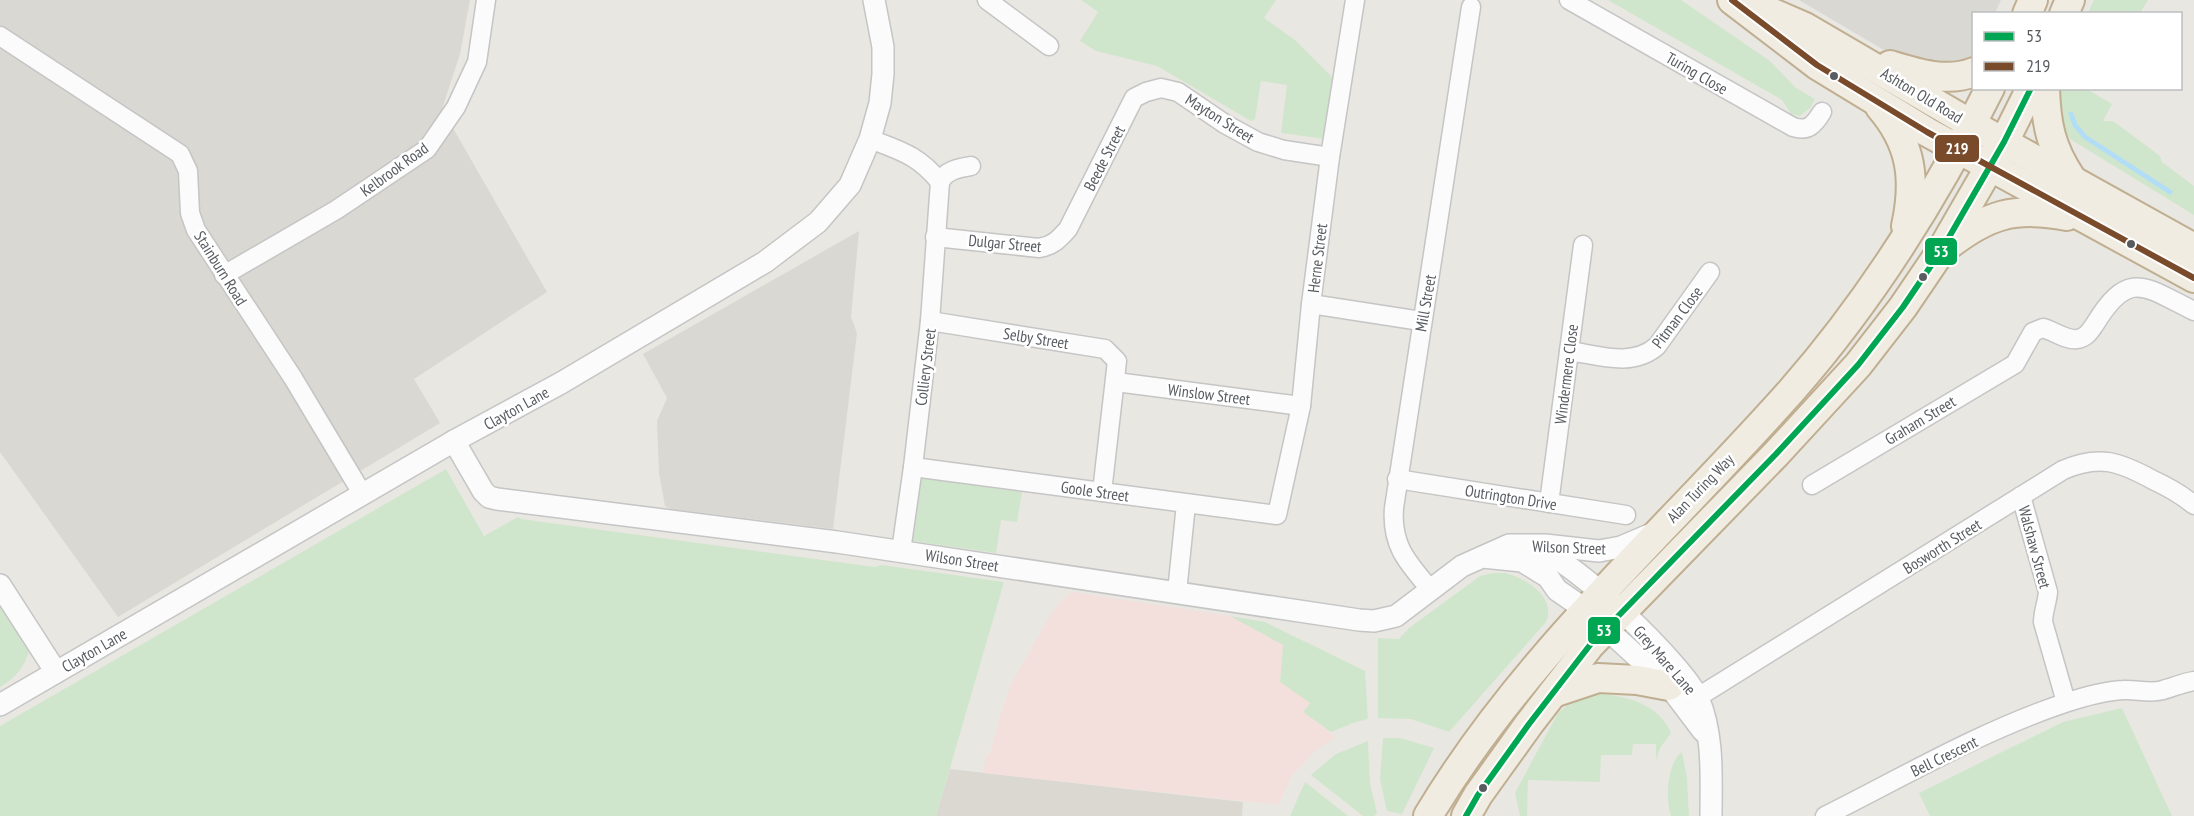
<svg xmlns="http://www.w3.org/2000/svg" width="2194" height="816" font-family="'PT Sans Narrow',sans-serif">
  <rect width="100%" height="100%" fill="#e9e7e2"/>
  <g fill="#dad8d3">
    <polygon points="0,0 470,0 460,54 442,109 547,292 414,379 440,423 118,617 0,452"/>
    <polygon points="1799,0 2001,0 1995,13 1974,14 1973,56 1951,68 1882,49"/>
    <polygon points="859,231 851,317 857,333 833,529 671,509 665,506 659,473 657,421 667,398 643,354"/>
  </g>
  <polygon fill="#dbd8d1" points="950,769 1243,802 1242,816 936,816"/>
  <polygon fill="#f3e0dc" points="1072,592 1230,616 1283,645 1280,682 1310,703 1304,712 1336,737 1316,750 1293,774 1278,805 983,773 986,756 990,753 1001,713 1011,684 1049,617 1060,602"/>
  <g fill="#d0e6cc">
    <polygon points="1081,0 1276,0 1264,18 1295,40 1334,79 1325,139 1281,133 1287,85 1261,81 1255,119 1251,121 1157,66 1096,51 1080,41 1098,12"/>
    <polygon points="1608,0 1681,0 1770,61 1796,88 1815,99 1810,108 1800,116 1791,114 1782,100"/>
    <polygon points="2094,0 2148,0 2140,13 2088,13"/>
    <polygon points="2060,89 2087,89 2112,104 2103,121 2113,121 2160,156 2162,162 2194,186 2194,215 2070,139 2064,128"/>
    <polygon points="446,469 484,536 518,517 521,519 875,567 882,565 1004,582 936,816 0,816 0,726"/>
    <polygon points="921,478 1022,492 1017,522 1001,520 996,553 913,541"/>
    <path d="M1505 573C1526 578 1557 597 1546 622L1449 732 1411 719 1378 718V638L1399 639 1409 628 1480 576 1493 573Z"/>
    <path d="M0 603 29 651C25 667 14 679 0 687Z"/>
    <polygon points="1230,616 1265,622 1365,671 1368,719 1353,723 1331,732 1303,712 1310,703 1280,682 1283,645"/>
    <path d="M1598 694C1626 695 1659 704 1671 733L1660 748 1656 760V744H1633L1632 755H1601L1600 782 1528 780 1527 816H1520L1515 793 1558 713 1571 702Z"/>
    <polygon points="2122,708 2172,816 1930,816 1919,793 2063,722"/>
    <polygon points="1383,738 1400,738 1434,748 1402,814 1387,811 1380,779"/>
    <polygon points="1368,741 1370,783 1377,813 1374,816 1363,816 1311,775 1336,754"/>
    <path d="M1682 752 1687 778 1689 816H1671C1665 800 1667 762 1682 752Z"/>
    <polygon points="1305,782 1348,816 1290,816"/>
  </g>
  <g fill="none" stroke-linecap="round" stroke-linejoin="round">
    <polyline stroke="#b2ddf6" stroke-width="5" points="2071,114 2075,125 2085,137 2170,192"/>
    <g stroke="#c5c5c5" stroke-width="21">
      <g id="minor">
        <polyline points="987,0 1049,46"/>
        <path d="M1569 0 1793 127C1808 132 1814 125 1822 112"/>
        <polyline points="0,36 180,154 188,171 190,213 196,230 293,378 363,495"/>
        <path d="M870 139C901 151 918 155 940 182L930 321 913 467 901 551"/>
        <path d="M940 182C946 170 959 168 971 166"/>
        <path d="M935 237 1039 248C1053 246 1059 239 1068 229L1134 98 1146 92 1161 88 1178 92 1225 124 1258 142 1284 150 1330 157"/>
        <polyline points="224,275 336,210 427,149 456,107 477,62 486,0"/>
        <polyline points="1311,304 1421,321"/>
        <polyline points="930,321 1105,349 1117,361 1102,492"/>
        <path d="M1569 351C1598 355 1632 368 1657 346L1710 272"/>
        <polyline points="1116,382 1301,406"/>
        <polyline points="913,467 1277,515 1301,406 1311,304 1330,157 1355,0"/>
        <polyline points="1397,479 1626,515"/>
        <path d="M1812 485 2015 364 2033 332 2043 328C2054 331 2067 341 2078 339 2087 337 2090 331 2095 324 2129 268 2145 287 2194 311"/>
        <path d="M2021 496 2048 592C2047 603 2043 612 2043 622L2066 702"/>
        <polyline points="1549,503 1583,245"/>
        <path d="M1430 589C1407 562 1391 545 1394 508L1471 7"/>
        <polyline points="1177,592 1186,504"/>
        <path d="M1698 697 2063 470C2100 454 2120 462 2153 480 2168 487 2181 494 2194 505"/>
        <path d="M1825 816C1903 777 1981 731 2065 703 2083 697 2103 691 2123 690 2136 689 2150 694 2163 690 2174 687 2182 683 2194 681"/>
      </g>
    </g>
    <g stroke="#c5c5c5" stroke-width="24">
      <g id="tertiary">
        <polyline points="454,441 483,491 489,497 497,499 837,542 1359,620 1374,621 1396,616 1462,566 1509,545 1545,545 1599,551 1621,547 1654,533"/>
        <path d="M1539 551C1572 557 1685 667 1698 698 1714 734 1711 778 1711 816"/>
        <polyline points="1483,557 1522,561 1548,577 1557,590 1586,610 1669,686 1703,731"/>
        <polyline points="0,585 56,672"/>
        <polyline points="0,705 454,441 561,383 765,262 818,222 850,185 870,139 880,103 883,74 883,47 874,0"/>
      </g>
    </g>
    <g stroke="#c0ae90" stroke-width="32">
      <g id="trunk">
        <polyline points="1732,0 1817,65 1927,132 2194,278"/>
        <polyline points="1761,8 1805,27 1971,124 2194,248"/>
        <polyline points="2027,14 2033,0"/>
        <polyline points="2064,14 2070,0"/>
        <path d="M1890 65C1916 73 1947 83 1974 72"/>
        <path d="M2045 88C2046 124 2051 148 2071 178"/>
        <path d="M1880 107C1912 144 1916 180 1906 226"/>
        <path d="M1946 247C1988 214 2015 206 2067 216"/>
        <polyline points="1553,693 1598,678 1637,680 1669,686"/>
        <path d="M1428 816C1525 654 1668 530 1792 390 1871 300 1936 196 1990 88"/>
        <polyline points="1466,816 1478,795 1529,724 1590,645 1776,454 1858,365 1903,307 1941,251 2004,142 2031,88"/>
      </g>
    </g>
    <use href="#minor" stroke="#fcfbfb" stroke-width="18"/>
    <use href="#tertiary" stroke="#fcfbfb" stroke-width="21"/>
    <use href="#trunk" stroke="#f0ece2" stroke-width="28"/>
    <g stroke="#fff" stroke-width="10">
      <polyline id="bus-1" points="1466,816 1478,795 1529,724 1590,645 1776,454 1858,365 1903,307 1941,251 2004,142 2031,88"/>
    </g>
    <g stroke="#fff" stroke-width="10">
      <polyline id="bus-2" points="1732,0 1817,65 1927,132 2194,278"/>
    </g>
    <use href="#bus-1" stroke="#00a651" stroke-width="6"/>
    <use href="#bus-2" stroke="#7a4b2a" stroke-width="6"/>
  </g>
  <g fill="#585c61" stroke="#fff" stroke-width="2">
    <circle cx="1834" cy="76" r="5"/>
    <circle cx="2131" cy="244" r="5"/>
    <circle cx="1923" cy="277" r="5"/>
    <circle cx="1483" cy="788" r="5"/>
  </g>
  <g text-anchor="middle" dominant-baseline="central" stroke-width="5" stroke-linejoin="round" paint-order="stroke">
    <g font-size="16" fill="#585c61" stroke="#fff">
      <text transform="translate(1697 73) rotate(30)">Turing Close</text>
      <text transform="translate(1922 95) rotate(31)">Ashton Old Road</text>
      <text transform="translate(1220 118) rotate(32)">Mayton Street</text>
      <text transform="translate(1104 158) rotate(-63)">Beede Street</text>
      <text transform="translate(394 169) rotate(-36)">Kelbrook Road</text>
      <text transform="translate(1005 243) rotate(5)">Dulgar Street</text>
      <text transform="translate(1317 258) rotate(-83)">Herne Street</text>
      <text transform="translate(221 268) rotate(58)">Stainburn Road</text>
      <text transform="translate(1425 303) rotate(-80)">Mill Street</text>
      <text transform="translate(1677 317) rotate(-53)">Pitman Close</text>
      <text transform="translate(1036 338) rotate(9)">Selby Street</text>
      <text transform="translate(925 367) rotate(-83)">Colliery Street</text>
      <text transform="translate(1566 374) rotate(-83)">Windermere Close</text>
      <text transform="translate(1209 394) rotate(7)">Winslow Street</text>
      <text transform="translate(516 408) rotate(-29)">Clayton Lane</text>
      <text transform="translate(1920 420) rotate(-31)">Graham Street</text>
      <text transform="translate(1700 488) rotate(-46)">Alan Turing Way</text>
      <text transform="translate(1095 491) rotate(8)">Goole Street</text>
      <text transform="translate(1511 497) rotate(9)">Outrington Drive</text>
      <text transform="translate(1942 546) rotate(-32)">Bosworth Street</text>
      <text transform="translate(1569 547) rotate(2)">Wilson Street</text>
      <text transform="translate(2035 547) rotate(75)">Walshaw Street</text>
      <text transform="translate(962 560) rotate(9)">Wilson Street</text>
      <text transform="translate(94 650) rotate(-30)">Clayton Lane</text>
      <text transform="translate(1665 660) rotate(49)">Grey Mare Lane</text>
      <text transform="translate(1944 756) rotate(-26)">Bell Crescent</text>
    </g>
  </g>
  <g stroke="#fff" stroke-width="2">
    <rect x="1934" y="134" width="46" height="29" rx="6" fill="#7a4b2a"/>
    <rect x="1924" y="237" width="34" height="29" rx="6" fill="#00a651"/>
    <rect x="1587" y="616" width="34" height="29" rx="6" fill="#00a651"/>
  </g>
  <g font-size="16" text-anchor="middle" font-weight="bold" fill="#fff">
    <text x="1957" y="154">219</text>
    <text x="1941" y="257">53</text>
    <text x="1604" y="636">53</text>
  </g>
  <rect x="1972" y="12" width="210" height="78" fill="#ffffff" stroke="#bcbec0" stroke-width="1.5"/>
  <rect x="1984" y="32" width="30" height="9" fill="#00a651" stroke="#bcbec0" stroke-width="1.5"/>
  <text x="2026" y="42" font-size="18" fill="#585c61">53</text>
  <rect x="1984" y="62" width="30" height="9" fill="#7a4b2a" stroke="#bcbec0" stroke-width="1.5"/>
  <text x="2026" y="72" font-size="18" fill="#585c61">219</text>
</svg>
